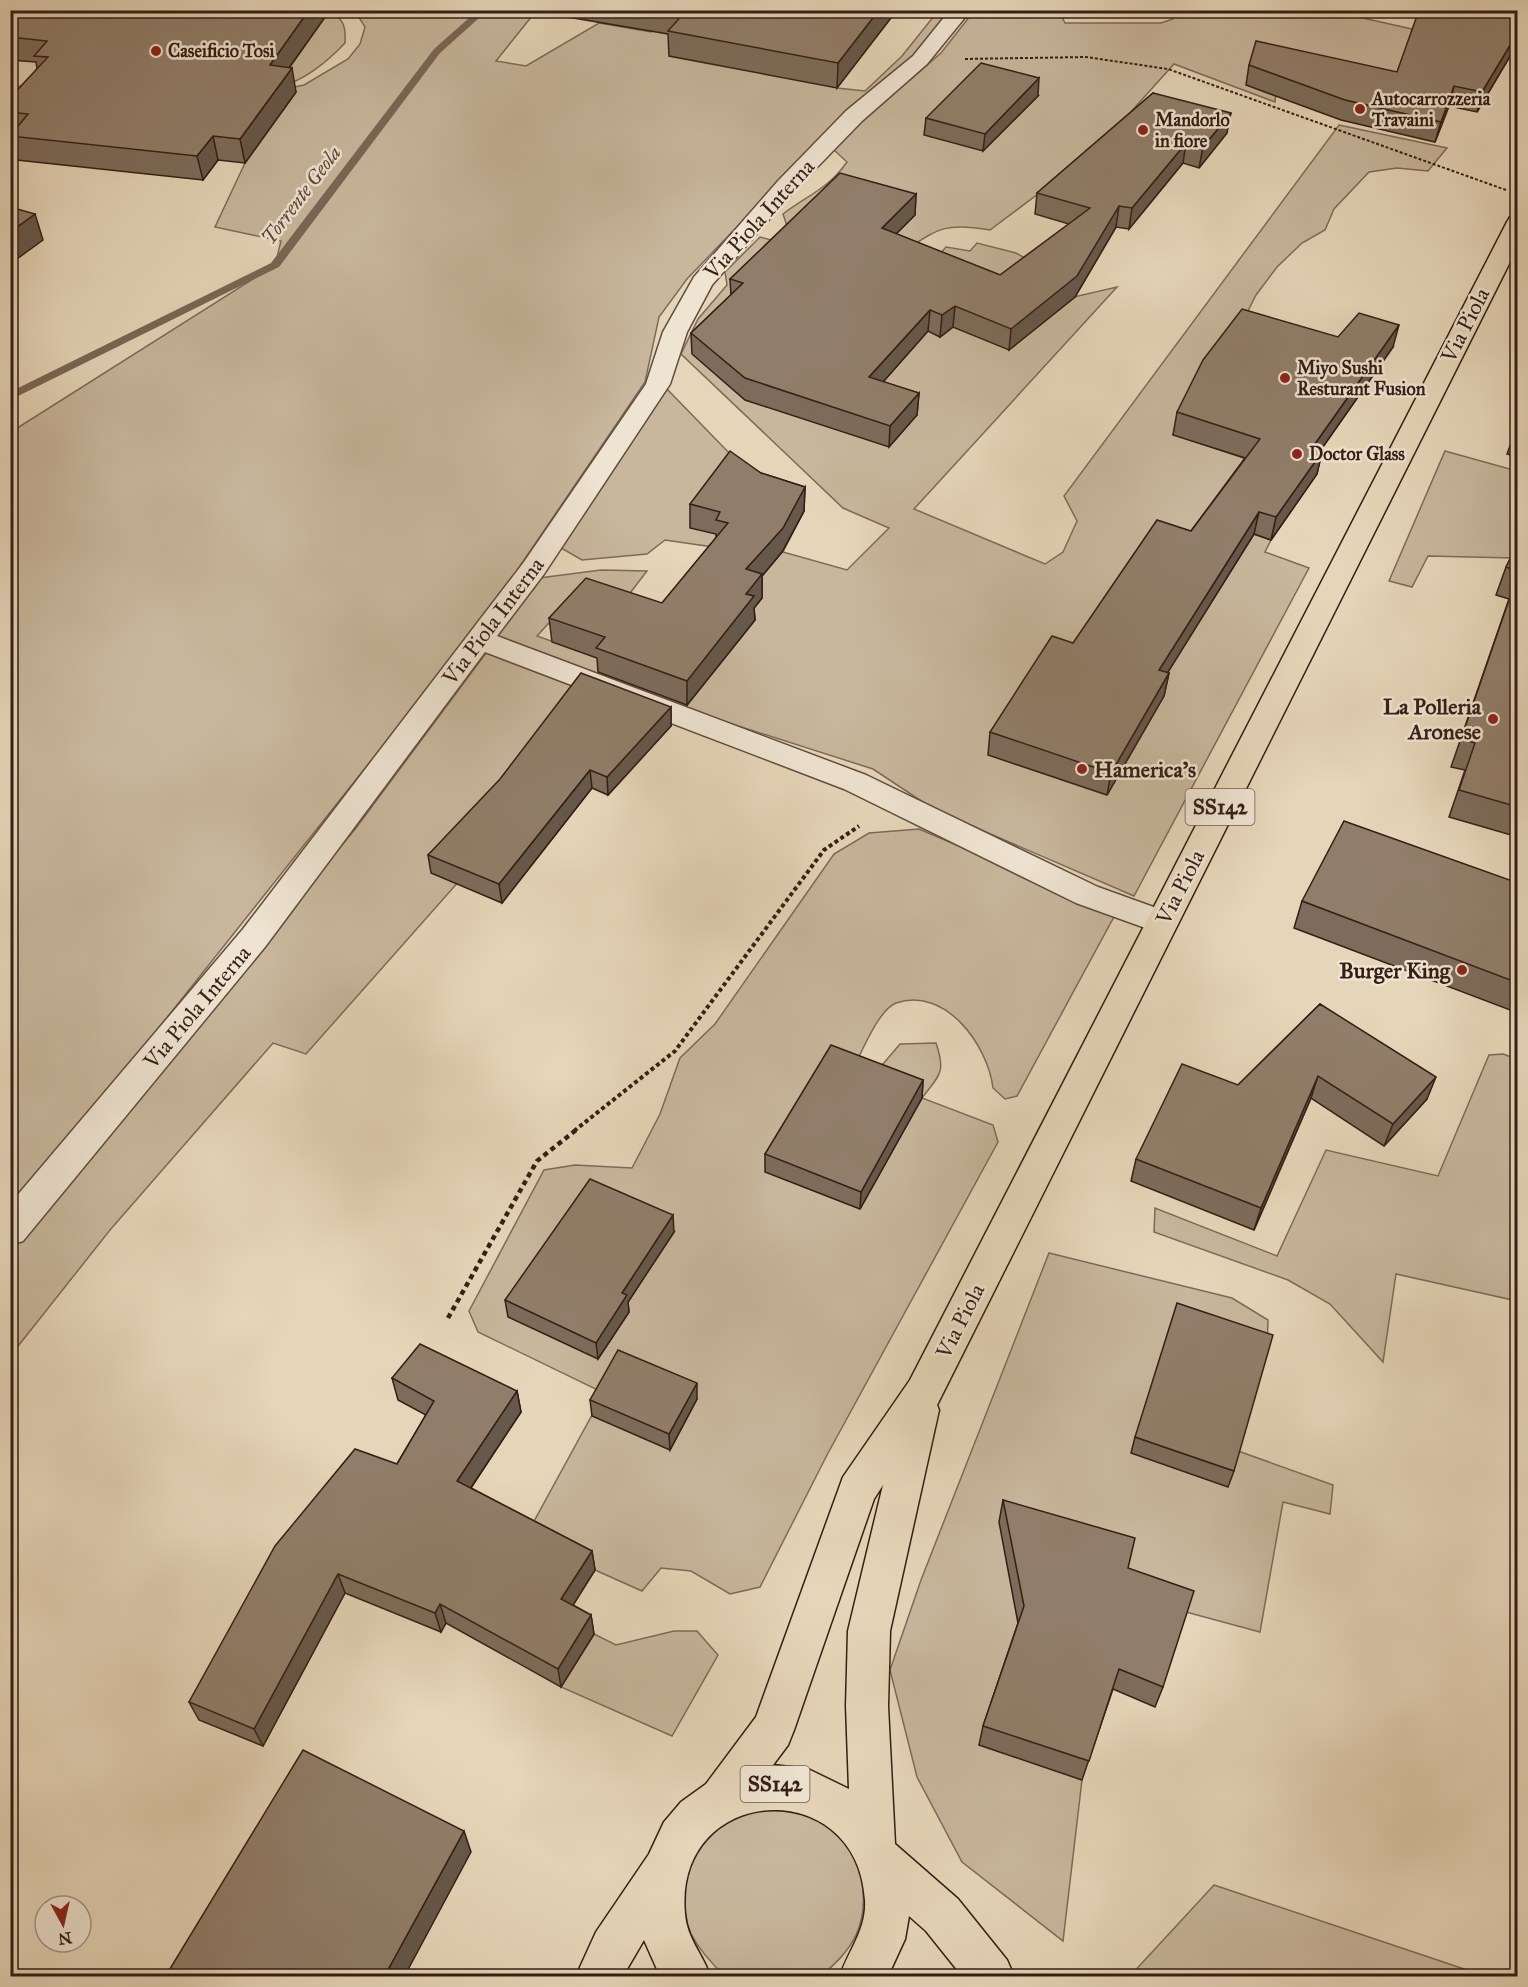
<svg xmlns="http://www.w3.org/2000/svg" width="1528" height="1987" font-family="'IM FELL Great Primer',serif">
  <rect width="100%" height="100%" fill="#e6d6b9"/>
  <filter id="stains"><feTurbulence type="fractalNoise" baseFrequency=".00333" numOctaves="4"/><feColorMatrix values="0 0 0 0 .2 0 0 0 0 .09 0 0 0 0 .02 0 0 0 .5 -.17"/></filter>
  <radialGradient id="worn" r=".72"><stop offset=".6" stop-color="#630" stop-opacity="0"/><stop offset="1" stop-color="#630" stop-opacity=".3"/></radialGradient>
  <g fill="#c8b79d" stroke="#7e6a59" stroke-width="1.5">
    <path d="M1174 10 1331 11 1475 43 1480 39 1517 46V52L1478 44 1401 86 1278 62 1275 102 1174 64 1111 134 1062 176 990 230C945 222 939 228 901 253L788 229 783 214C808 195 828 189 847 162L834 150 853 128 941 53 974 11H1059L1065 23H1161L1173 19Z"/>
    <path d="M327 11C344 17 346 27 345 43 329 60 299 86 275 86 247 86 215 77 187 73Z"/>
    <polygon points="355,11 536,11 496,61 526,66 599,23 651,32 670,11 837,88 865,91 902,56 938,11 953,11 911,60 845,114 687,279 659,317 645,382 486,616 142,1049 11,1204 11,432 275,265 281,241 215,227 245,163 267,131 11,130 11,85 197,107 304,85 348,59 360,44 365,27"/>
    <polygon points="1339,125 1447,148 1428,171 1397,168 1369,172 1334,209 1325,230 1302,243 1277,267 1256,295 1238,331 1173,434 1255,462 1241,530 1271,540 1265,552 1309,568 1134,896 935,810 873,769 707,716 493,639 539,578 601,570 647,571 630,593 559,612 537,636 649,676 726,587 720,548 665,540 647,554 582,560 561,548 665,387 733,457 804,511 783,552 847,570 889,528 843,508 681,354 698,319 727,285 725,272 760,237 864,266 766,407 783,408 912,284 946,247 970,251 977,243 1016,253 1034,263 1074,297 1117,287 914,509 1045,564 1063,552 1077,521 1064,496"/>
    <polygon points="1445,451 1517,471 1518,551 1514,558 1428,556 1412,587 1389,581"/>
    <polygon points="489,649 622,697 306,1054 273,1043 110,1230 11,1355 11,1249 356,828"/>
    <path d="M919 829 1116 913 1017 1096 1005 1099 993 1088C988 1046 946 986 896 1003 878 1010 861 1054 852 1071L871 1078 900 1044 936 1043C946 1073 940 1074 922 1098L993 1125 998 1142 827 1455 760 1587 730 1594 691 1571 661 1568 642 1591 595 1570 527 1534 604 1393 478 1332 469 1311 544 1170 575 1165 632 1168 660 1114 680 1058 715 1024 834 854 869 833Z"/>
    <polygon points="1503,1054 1517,1059 1517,1301 1396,1274 1383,1362 1330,1304 1288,1280 1154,1232 1155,1208 1277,1256 1326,1150 1438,1176 1489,1055"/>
    <polygon points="1049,1253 1232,1298 1268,1320 1267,1351 1238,1451 1333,1485 1330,1514 1283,1502 1260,1632 1186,1612 1019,1627 979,1745 1082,1780 1063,1941 962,1862 917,1777 890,1670 921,1580"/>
    <polygon points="674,1631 697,1631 718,1655 672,1736 561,1687 594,1634 616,1645"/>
    <path d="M747 1808C764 1809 786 1805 802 1809 808 1811 813 1816 818 1818 856 1840 875 1894 856 1935 848 1952 835 1964 821 1976H725C711 1963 700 1951 691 1934 680 1910 683 1860 702 1841 715 1829 733 1819 747 1808Z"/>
    <polygon points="1214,1885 1485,1976 1130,1976"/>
  </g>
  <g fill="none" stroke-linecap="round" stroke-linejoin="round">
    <polygon fill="#7a6756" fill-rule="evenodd" points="478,10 488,10 440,53 279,267 10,400 10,392 271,263 434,49"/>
    <g stroke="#604c3e" stroke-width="3">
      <polygon id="minor" points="950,10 971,10 927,64 862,121 794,191 712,285 687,332 670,384 544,574 497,636 866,775 1098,887 1173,914 1178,922 1173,930 1162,934 1076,903 844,789 485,652 265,947 23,1241 10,1245 10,1204 243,929 524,562 646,384 663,332 694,277 778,181 846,111 913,56"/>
    </g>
    <g stroke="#341e15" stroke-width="3">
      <path id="major" d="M1518 215V246L937 1405 939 1410 890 1631 888 1706 895 1844 958 1899 1007 1960 1014 1976H962L926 1931 909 1916 905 1939 888 1976H840C848 1951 867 1929 865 1900 857 1772 673 1784 685 1914 687 1939 703 1954 710 1976H660L644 1940 623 1976H576L596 1932 649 1854 664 1822 681 1802 706 1784 756 1717 843 1477 910 1380 1507 222 1510 217ZM883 1485 848 1631 846 1706 849 1789 808 1769 773 1765 788 1745 794 1730 874 1499Z"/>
    </g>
    <polyline stroke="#341e15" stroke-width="2" stroke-dasharray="3 2" stroke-linecap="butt" points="965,59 1086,57 1168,69 1506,190"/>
    <polyline stroke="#341e15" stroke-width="4" stroke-dasharray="4 3" stroke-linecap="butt" points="574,1131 675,1051 824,850 859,826"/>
    <polyline stroke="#341e15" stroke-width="4.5" stroke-dasharray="5 4" stroke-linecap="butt" points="448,1318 537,1161 576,1130"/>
    <use href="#minor" fill="#efe4d2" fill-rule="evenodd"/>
    <use href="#major" fill="#e6d6b9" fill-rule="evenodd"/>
  </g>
  <g fill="#7d6c5b" stroke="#341e15" stroke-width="1.5">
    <polygon points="11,10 330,10 289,68 296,92 245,163 218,160 203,180 17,160 10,138 10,98 37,69 36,62 10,60"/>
    <polygon points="556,10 897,10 837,88 669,56 668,34 556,15"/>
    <polygon points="1518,10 1518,46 1516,46 1477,112 1449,106 1435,142 1341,120 1246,85 1249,65 1397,72"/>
    <polygon points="1153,93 1227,133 1199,168 1183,163 1129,229 1116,227 1075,297 1009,350 953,327 940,337 928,331 883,382 919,393 917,415 889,447 745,400 692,354 691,333 731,295 730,279 916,194 915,215 896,234 1000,275 1069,224 1035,214 1037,193"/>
    <polygon points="1038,96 983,151 924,135 926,118"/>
    <polygon points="1393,347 1320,451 1322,452 1317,474 1271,540 1254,534 1167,673 1169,673 1164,696 1107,795 988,755 990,732 1073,643 1191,531 1245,458 1173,435 1177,412"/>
    <polygon points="1518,424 1518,457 1507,454"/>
    <polygon points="761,473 805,487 804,511 782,552 762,576 762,598 754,608 755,620 687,705 598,672 597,658 552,642 549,618 662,603 716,538 716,534 690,528 690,504"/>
    <polygon points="1518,543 1518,837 1449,817 1465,770 1451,767 1509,599 1496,595 1506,567"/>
    <polygon points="671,707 671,726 608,795 592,788 502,903 431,873 428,855"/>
    <polygon points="1518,883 1518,1013 1294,928 1302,901"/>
    <polygon points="1320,1004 1427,1099 1384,1146 1311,1098 1254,1230 1131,1181 1136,1159 1238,1085"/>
    <polygon points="923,1080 922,1098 860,1209 765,1172 765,1154"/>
    <polygon points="674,1232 628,1302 629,1312 598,1359 508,1317 505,1300"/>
    <polygon points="392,1378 517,1391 521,1412 471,1488 592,1551 595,1570 573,1605 591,1615 594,1634 561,1687 446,1623 441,1632 345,1593 263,1746 199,1720 189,1702 397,1464 426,1415 398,1400"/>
    <polygon points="697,1399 670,1450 592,1416 590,1400"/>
    <polygon points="1135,1437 1234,1471 1228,1487 1131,1453"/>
    <polygon points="1003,1500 1128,1568 1163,1687 1155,1707 1113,1689 1082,1780 979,1745 983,1726 1018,1623 999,1522"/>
  </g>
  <g fill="#66584a" stroke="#341e15" stroke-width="1.5">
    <polygon points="309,10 330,10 274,89 270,65"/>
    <polygon points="879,10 897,10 837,88 838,63"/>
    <polygon points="1518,32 1518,39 1516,46 1477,112 1482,92"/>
    <polygon points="292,68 296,92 245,163 240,139"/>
    <polygon points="1039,78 1038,96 983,151 985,134"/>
    <polygon points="1454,86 1449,106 1435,142 1441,122"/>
    <polygon points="1231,113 1227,133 1199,168 1203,147"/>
    <polygon points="213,136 218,160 203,180 197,156"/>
    <polygon points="1186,143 1183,163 1129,229 1132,208"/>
    <polygon points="916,194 915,215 881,249 882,228"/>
    <polygon points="1119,206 1116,227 1075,297 1009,350 1011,329"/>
    <polygon points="35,214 43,240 10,264 10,232"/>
    <polygon points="955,306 953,327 940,337 942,315"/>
    <polygon points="930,310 928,331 868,399 869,377"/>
    <polygon points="1399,325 1393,347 1306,471 1312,448"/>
    <polygon points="919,393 917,415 889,447 890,426"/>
    <polygon points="1322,452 1317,474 1271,540 1276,517"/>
    <polygon points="805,487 804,511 782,552 762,576 762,598 754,608 755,620 687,705 687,681 746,569"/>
    <polygon points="1259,512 1254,534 1155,693 1159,670"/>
    <polygon points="1169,673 1164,696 1107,795 1111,773"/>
    <polygon points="671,707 671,726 608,795 607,777"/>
    <polygon points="590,770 592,788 502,903 499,884"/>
    <polygon points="1318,1076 1311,1098 1254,1230 1261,1208"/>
    <polygon points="1436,1077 1427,1099 1384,1146 1393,1124"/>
    <polygon points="923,1080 922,1098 860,1209 861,1192"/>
    <polygon points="673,1215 674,1232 628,1302 629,1312 598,1359 596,1343 622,1293"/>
    <polygon points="697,1383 697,1399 670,1450 669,1434"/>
    <polygon points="517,1391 521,1412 462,1501 457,1481"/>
    <polygon points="592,1551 595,1570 565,1618 561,1599"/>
    <polygon points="338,1574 345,1593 263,1746 254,1729"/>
    <polygon points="440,1604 446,1623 441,1632 435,1613"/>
    <polygon points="591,1615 594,1634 561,1687 558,1669"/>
    <polygon points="464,1831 471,1852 404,1977 384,1977"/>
  </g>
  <g fill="#917e6a" stroke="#341e15" stroke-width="1.5">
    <polygon points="11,10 309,10 270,65 292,68 240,139 213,136 197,156 10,136 28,114 10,112 10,98 48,57 34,56 47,41 10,37"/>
    <polygon points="669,10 879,10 838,63 668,31 684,13"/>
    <polygon points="1419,10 1518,10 1518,32 1482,92 1454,86 1441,122 1345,100 1249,65 1256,41 1397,72"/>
    <polygon points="981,63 1039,78 985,134 926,118"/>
    <polygon points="1153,93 1231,113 1203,147 1186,143 1132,208 1119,206 1077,276 1011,329 955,306 942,315 930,310 869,377 919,393 890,426 745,378 691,333 743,283 730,279 840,173 916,194 882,228 1000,275 1090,208 1037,193"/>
    <polygon points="10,207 35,214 10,232"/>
    <polygon points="1242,309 1338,337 1359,313 1399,325 1312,448 1322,452 1276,517 1259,512 1159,670 1169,673 1111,773 990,732 1052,636 1073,643 1157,520 1191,531 1260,439 1177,412 1203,360"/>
    <polygon points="730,451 761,473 805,487 783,528 746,569 762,574 746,594 754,596 687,681 596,648 605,637 549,618 586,578 662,603 728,523 716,520 720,512 690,504"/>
    <polygon points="1518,543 1518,571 1506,567"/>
    <polygon points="1518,574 1518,807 1459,790 1475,743 1461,739"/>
    <polygon points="581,673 671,707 607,777 590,770 499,884 428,855 500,779"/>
    <polygon points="1344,821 1518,883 1518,983 1302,901"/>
    <polygon points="1320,1004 1436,1077 1393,1124 1318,1076 1261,1208 1136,1159 1182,1064 1238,1085"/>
    <polygon points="831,1045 923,1080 861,1192 765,1154"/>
    <polygon points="590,1179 673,1215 622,1293 627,1295 596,1343 505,1300"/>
    <polygon points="1177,1303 1273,1335 1234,1471 1135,1437"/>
    <polygon points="420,1344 517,1391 457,1481 592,1551 561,1599 591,1615 558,1669 440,1604 435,1613 338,1574 254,1729 189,1702 275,1546 355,1449 397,1464 434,1401 392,1378"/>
    <polygon points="618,1350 697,1383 669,1434 590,1400"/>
    <polygon points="1003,1500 1135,1538 1128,1568 1194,1591 1163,1687 1119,1669 1089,1761 983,1726 1024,1606"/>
    <polygon points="303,1750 464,1831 384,1977 165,1977"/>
  </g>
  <g fill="#8f2418" stroke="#efe4d2" stroke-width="2">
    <circle cx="156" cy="51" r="6"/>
    <circle cx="1360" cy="109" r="6"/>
    <circle cx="1143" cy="130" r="6"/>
    <circle cx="1285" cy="378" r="6"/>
    <circle cx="1297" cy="454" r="6"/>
    <circle cx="1493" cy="719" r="6"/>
    <circle cx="1082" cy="769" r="6"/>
    <circle cx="1462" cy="970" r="6"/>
  </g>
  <g text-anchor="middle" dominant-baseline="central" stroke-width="5" stroke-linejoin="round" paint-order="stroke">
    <g font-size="18" font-weight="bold" fill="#341e15" stroke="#efe4d2" text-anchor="start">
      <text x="168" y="51">Caseificio Tosi</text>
      <text x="1372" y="99">Autocarrozzeria<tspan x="1372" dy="21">Travaini</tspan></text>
      <text x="1155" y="120">Mandorlo<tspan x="1155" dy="21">in fiore</tspan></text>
      <text x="1297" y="368">Miyo Sushi<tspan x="1297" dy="21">Resturant Fusion</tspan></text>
      <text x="1309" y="454">Doctor Glass</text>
    </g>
    <g font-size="20" font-style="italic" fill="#5d483b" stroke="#efe4d2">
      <text transform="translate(301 195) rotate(-53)">Torrente Geola</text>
    </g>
    <g fill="#efe4d2" stroke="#6c594e" stroke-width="1.5">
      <rect x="1185.5" y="789" width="69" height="36" rx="4.5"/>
      <rect x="740.5" y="1766" width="69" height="36" rx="4.5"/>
    </g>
    <g font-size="21" font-weight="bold" fill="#341e15">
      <text x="1220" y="807">SS142</text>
      <text x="775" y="1784">SS142</text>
    </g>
    <g font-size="22" fill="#341e15" stroke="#efe4d2">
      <text transform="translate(759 219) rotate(-48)">Via Piola Interna</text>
      <text transform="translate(1465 325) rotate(-63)">Via Piola</text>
      <text transform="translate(493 621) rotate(-53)">Via Piola Interna</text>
      <text transform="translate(1180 887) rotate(-63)">Via Piola</text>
      <text transform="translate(197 1007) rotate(-50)">Via Piola Interna</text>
      <text transform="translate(960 1321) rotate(-63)">Via Piola</text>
    </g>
    <g font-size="22" font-weight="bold" fill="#341e15" stroke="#efe4d2" text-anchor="end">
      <text x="1481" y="706">La Polleria<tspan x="1481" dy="25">Aronese</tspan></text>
      <text x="1094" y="769" text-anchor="start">Hamerica’s</text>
      <text x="1450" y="970">Burger King</text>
    </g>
  </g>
  <rect width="1528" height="1987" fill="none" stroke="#e6d6b9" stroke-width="36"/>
  <rect x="12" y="12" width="1504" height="1963" fill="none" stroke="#341e15" stroke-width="3"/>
  <rect x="18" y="18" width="1492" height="1951" fill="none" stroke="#341e15" stroke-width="1.5"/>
  <g transform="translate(63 1924) rotate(172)"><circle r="28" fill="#efe4d2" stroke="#a49586" stroke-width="1.5"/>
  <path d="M0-4.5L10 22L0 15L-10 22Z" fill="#8f2418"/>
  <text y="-9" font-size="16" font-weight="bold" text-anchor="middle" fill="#341e15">N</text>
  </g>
  <rect width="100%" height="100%" filter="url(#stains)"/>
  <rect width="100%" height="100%" fill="url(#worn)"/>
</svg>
